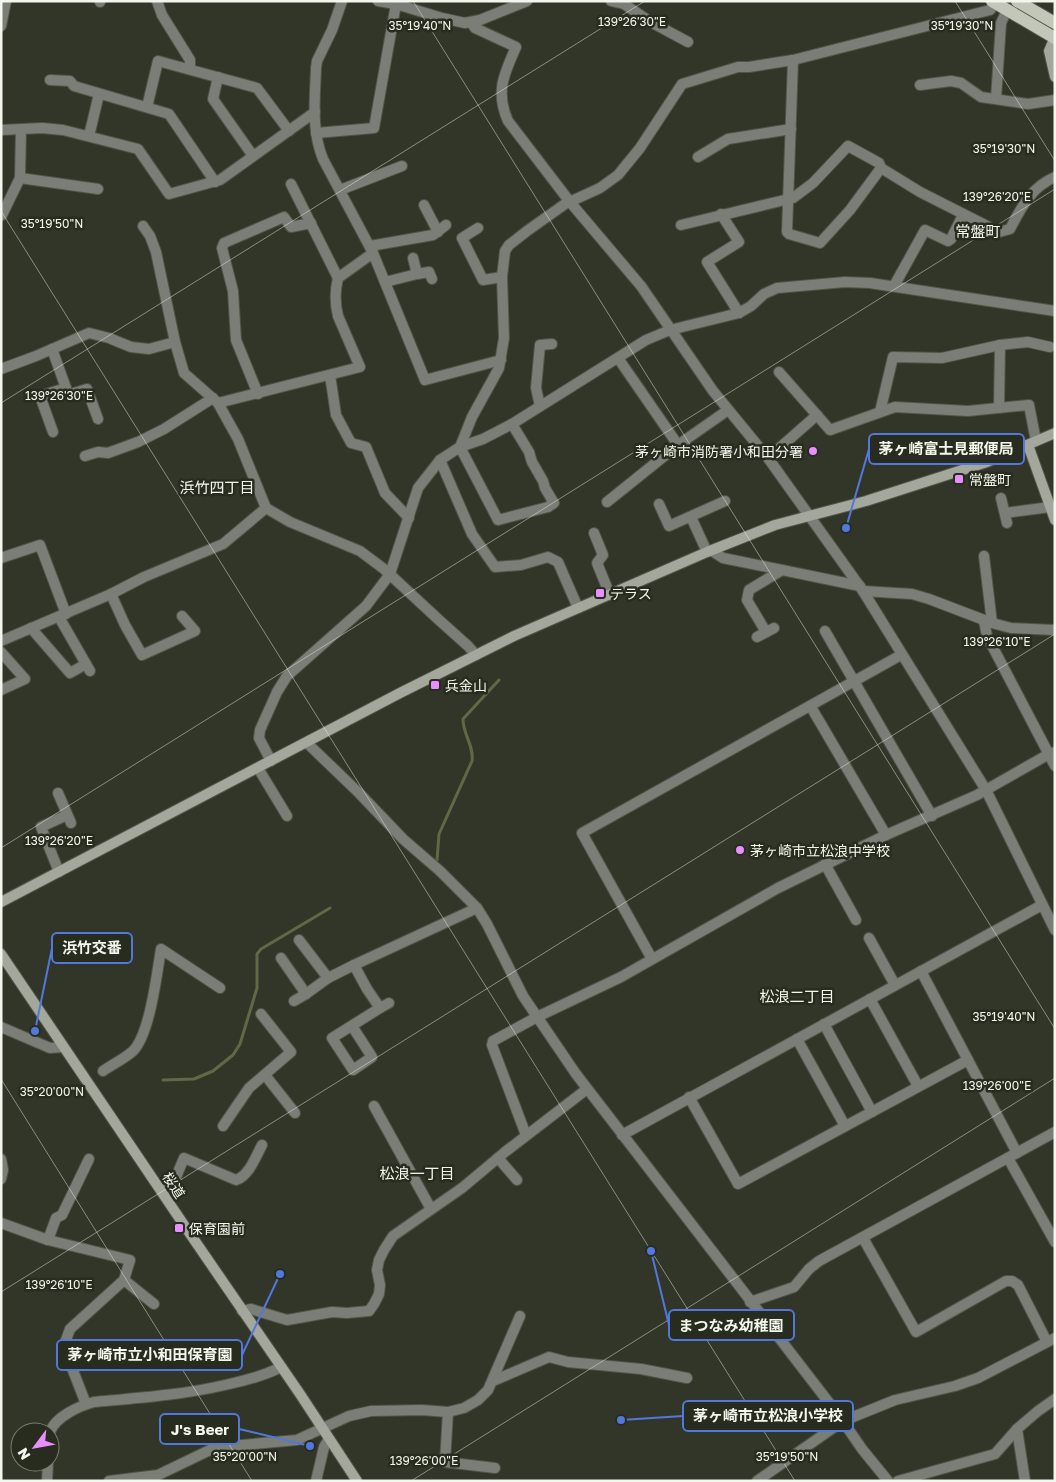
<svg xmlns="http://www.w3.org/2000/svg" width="1056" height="1482" font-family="'Golos Text','Noto Sans JP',sans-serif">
  <rect width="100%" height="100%" fill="#323628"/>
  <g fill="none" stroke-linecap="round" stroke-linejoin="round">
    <g stroke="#5f6946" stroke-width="3">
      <path d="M437 860 439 834 472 761C474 745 463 735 463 719L499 680"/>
      <polyline points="163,1080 194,1079 213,1071 233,1055 240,1044 257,988 257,954 261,949 330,908"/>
    </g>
    <g stroke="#515548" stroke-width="12">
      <g id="street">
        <polyline points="157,1 162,15 190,60 190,69"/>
        <path d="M342 1 332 30 317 61 316 68C315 98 311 130 323 159L373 253 425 380 501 360"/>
        <polyline points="378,1 396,4 442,18 465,23 480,20 527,1"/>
        <polyline points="611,1 624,4 649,21 688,42"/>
        <polyline points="100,2 100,1"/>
        <path d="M471 22 475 28 516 47C504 74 495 92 508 121L570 202 641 286 713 391 768 458 863 591 986 790 1055 930"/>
        <polyline points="1,26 6,1"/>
        <polyline points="793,60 787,232 789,234 820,243 850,210 881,168"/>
        <polyline points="218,77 213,99 253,156"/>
        <polyline points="50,80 70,81 74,86 169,114 215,182"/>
        <polyline points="920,85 951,81 961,83 981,97 1028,104 1055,100"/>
        <polyline points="996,99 1001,23 1007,10"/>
        <polyline points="147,107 158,61 257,88 289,131"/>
        <polyline points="1,130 42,128 63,130 138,149 169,194 220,180 315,112"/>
        <polyline points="316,133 374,128 396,4"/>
        <polyline points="89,136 99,94"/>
        <polyline points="698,157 728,139 791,129"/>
        <polyline points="20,178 98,189"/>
        <polyline points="291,184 338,278"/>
        <polyline points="340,190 402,166"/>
        <polyline points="424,205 438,232"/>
        <polyline points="721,214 739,242 707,262 739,313"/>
        <polyline points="2,215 20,178 21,129"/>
        <path d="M681 225 793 198 813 183 848 146 879 163 881 168 920 192 999 232 1010 229C1021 208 1031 187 1055 177"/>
        <polyline points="143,226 150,236 156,252 175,342 184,373 218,403 238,439 266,508 290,522 360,551 384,569 439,620 468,646 476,655"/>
        <polyline points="478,228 462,238 483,280 502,277"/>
        <polyline points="370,246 433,235 446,225"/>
        <polyline points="417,274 429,272 432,279"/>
        <polyline points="385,282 417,274 413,258"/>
        <polyline points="894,286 925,230 948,241 951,239 963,215"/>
        <polyline points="52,349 66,388 40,396 53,432"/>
        <polyline points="618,358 678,445"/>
        <polyline points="1,369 36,356 89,333 109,338 131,347 149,349 175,342"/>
        <polyline points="779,372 830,430 895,407 968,411 1029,405 1036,441"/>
        <polyline points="330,375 336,415 351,443 366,447 385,493 409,518"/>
        <polyline points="66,388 68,395 87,389 98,419"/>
        <polyline points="258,394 236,340 233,291 222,248 224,243 284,217 291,227 311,223"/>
        <path d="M218 403 360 367 338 316C335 304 335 290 338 278L373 253"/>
        <polyline points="540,406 536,388 540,345 552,344"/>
        <polyline points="999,408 1000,345"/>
        <polyline points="880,412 893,357 942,358 1000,345 1028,342 1050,347"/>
        <polyline points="512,424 529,452 532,462 543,481 545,488 554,503 548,507 498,520 460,447 472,417 499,368 504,338 502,277 505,251 509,245 527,231 565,204 600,188 618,175 640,148 682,84 738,67 749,67 793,60 990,10 995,3"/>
        <polyline points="85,456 98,452 108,453 138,442 164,429 213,398"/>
        <polyline points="768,458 817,415"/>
        <polyline points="440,460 472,534 495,567 521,565 548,557 558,562 578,608"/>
        <polyline points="1001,498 1007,523"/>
        <polyline points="607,502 678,445 728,410"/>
        <polyline points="659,504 669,526 725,501"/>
        <polyline points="1005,513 1050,507"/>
        <polyline points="691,517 707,552"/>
        <polyline points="594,533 603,555 597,563 610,595"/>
        <polyline points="712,551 723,558 860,586"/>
        <polyline points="984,556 992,623"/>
        <polyline points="1,558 40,545 66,614"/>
        <polyline points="863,591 912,594 929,599 992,623 1011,628 1055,630"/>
        <polyline points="111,594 125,625 142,655 195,631 182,616"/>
        <polyline points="59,617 90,671"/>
        <polyline points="984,621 987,636 1055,766"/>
        <polyline points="31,628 70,673 86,664"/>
        <polyline points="825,631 932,816"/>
        <polyline points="766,632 747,600 749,590 782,570"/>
        <polyline points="757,637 774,628"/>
        <polyline points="1,641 111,594 144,577 223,544 266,508"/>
        <polyline points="1,652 25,679 1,690"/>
        <polyline points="811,707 886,835"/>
        <polyline points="307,743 359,793 403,839 440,871 477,908 487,924 523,996 576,1074 840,1417 862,1449 888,1481"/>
        <polyline points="271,761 259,738 260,730 277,692 287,676 366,606 390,574 418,488 440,460 460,447 483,439 512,424 646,340 670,330 739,313 751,306 764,294 777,288 845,282 870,283 1055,311"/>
        <polyline points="258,768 287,816"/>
        <polyline points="58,793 71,823"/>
        <polyline points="825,864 856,920"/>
        <polyline points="59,872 41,827 67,815"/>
        <polyline points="869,938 895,985"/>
        <polyline points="299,940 328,978"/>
        <polyline points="281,958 306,994 328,978 354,965 477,908"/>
        <polyline points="652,959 582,833 901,655"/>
        <polyline points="921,971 1017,1153"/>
        <polyline points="870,999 918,1086"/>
        <polyline points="294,1001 306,994"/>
        <polyline points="380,1008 389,1003"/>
        <polyline points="824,1024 872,1112"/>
        <polyline points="352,1026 372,1057 353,1070 332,1038 380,1008 367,989 354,965"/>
        <polyline points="1,1027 50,1048 63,1047"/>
        <polyline points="797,1039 845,1126"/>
        <path d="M103 1071C113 1064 124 1059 133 1051 150 1034 157 973 161 949L220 988"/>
        <polyline points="265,1075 295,1113"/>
        <polyline points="689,1097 738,1184 968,1060"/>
        <polyline points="374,1106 431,1209"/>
        <polyline points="223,1126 249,1088 291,1052 261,1014"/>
        <polyline points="526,1135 492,1045 493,1041 537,1017 621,977 778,888 886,835 977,795 1049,754 1055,752"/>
        <polyline points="622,1135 1042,905"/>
        <polyline points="498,1158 517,1180"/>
        <polyline points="1008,1158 1055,1242"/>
        <polyline points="1,1159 3,1170 1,1179"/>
        <path d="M159 1187 176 1177 184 1158 236 1180C249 1176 256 1156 262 1145"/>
        <polyline points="1,1223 48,1240 130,1260 124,1280 70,1329 66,1340 65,1350 86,1404"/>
        <polyline points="863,1238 916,1332 1006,1281 1012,1281 1018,1285 1047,1342"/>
        <polyline points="48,1240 56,1218 62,1215 89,1159"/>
        <polyline points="124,1280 154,1304"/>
        <polyline points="750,1302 794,1287 809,1269 819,1261 1055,1132"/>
        <polyline points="242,1311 251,1309 287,1320 332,1312 347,1313 369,1311 374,1304 379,1294 380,1285 377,1270 379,1260 384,1250 393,1236 462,1188 505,1152 587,1089"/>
        <polyline points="493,1381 549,1357 568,1362 641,1369 687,1378"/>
        <polyline points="448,1412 445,1462 495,1468"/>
        <polyline points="1017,1429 1025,1481"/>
        <path d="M50 1432C55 1417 79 1406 94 1402 138 1398 182 1395 225 1385 244 1381 264 1376 281 1367"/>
        <polyline points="47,1481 48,1462"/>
        <polyline points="109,1481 158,1475 210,1450 219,1447 297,1440 349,1416 371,1411 422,1410 448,1412 464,1408 478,1400 488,1390 520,1316"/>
        <polyline points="316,1481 324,1447 329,1439"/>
        <polyline points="757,1481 843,1421 895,1400 955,1386 978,1378 1055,1338"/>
        <polyline points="898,1481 995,1454 1017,1429 1038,1411 1055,1399"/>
      </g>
    </g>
    <g stroke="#515548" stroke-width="12">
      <g id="secondary">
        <polyline points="1055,37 1049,51 1055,77"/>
        <polyline points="1028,445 1055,520"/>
        <polyline points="1,902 400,693 514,636 707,552 775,525 866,501 987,462 1055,433"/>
        <polyline points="1,954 184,1225 300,1394 357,1481"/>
      </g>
    </g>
    <g stroke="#515548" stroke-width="14">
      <g id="primary">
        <polyline points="992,1 1055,38"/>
        <polyline points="1017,1 1055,23"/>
      </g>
    </g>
    <use href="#street" stroke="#7b7e76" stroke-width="10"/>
    <use href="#secondary" stroke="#a4a79c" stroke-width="10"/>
    <use href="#primary" stroke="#c3c7b9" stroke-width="12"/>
  </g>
  <path fill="none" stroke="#f3f6ed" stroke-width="1" stroke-opacity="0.45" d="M413 1 1055 1029M955 1 1055 161M1 211 795 1481M1 403 645 1M1 848 1055 189M1 1079 252 1481M1 1292 1055 634M411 1481 1055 1078"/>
  <g fill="#e88eff" stroke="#282c1e" stroke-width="2">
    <circle cx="813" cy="451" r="5"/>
    <rect x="954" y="474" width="10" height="10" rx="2.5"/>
    <rect x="595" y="588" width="10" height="10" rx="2.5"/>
    <rect x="430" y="680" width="10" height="10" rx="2.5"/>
    <circle cx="740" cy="850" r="5"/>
    <rect x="174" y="1223" width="10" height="10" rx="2.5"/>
  </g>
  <g text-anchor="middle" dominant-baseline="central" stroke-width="5" stroke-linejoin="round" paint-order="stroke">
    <g font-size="14" fill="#f3f6ed" stroke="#282c1e" text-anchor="start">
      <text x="803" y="451" text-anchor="end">茅ヶ崎市消防署小和田分署</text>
      <text x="969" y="479">常盤町</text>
      <text x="610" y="593">テラス</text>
      <text x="445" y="685">兵金山</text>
      <text x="750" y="850">茅ヶ崎市立松浪中学校</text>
      <text x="189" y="1228">保育園前</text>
    </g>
    <g font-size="14" fill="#f3f6ed" stroke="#282c1e">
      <text transform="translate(174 1185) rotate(57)">桜道</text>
    </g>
    <g font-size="15" fill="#f3f6ed" stroke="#282c1e">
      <text x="978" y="231">常盤町</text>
      <text x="217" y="487">浜竹四丁目</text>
      <text x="797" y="996">松浪二丁目</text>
      <text x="417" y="1173">松浪一丁目</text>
    </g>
  </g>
  <g font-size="12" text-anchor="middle" fill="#f3f6ed" stroke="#282c1e" stroke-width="5" stroke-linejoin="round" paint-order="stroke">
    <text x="632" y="26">139°26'30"E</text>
    <text x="962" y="30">35°19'30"N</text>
    <text x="420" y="30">35°19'40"N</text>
    <text x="1004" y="153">35°19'30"N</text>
    <text x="997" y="201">139°26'20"E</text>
    <text x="52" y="228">35°19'50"N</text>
    <text x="59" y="400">139°26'30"E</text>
    <text x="997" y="646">139°26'10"E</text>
    <text x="59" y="845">139°26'20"E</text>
    <text x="1004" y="1021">35°19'40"N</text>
    <text x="997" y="1090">139°26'00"E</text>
    <text x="52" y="1096">35°20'00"N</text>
    <text x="59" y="1289">139°26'10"E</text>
    <text x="245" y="1461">35°20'00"N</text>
    <text x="787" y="1461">35°19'50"N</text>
    <text x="424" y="1465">139°26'00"E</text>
  </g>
  <path fill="none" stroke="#5278dd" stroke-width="2" d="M846 528L869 449M35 1031L52 948M651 1251L669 1325M280 1274L242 1355M621 1420L683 1416M310 1446L239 1429"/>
  <g fill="#5278dd" stroke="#282c1e" stroke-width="2">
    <circle cx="846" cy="528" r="5"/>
    <circle cx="35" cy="1031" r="5"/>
    <circle cx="651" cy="1251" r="5"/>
    <circle cx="280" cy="1274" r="5"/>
    <circle cx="621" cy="1420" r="5"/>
    <circle cx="310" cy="1446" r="5"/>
  </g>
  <g fill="#282c1e" stroke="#5278dd" stroke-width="2">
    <rect x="869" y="434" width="155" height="30" rx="5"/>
    <rect x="52" y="933" width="80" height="30" rx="5"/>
    <rect x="669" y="1310" width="125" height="30" rx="5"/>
    <rect x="57" y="1340" width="185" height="30" rx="5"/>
    <rect x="683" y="1401" width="170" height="30" rx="5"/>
    <rect x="160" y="1414" width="79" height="30" rx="5"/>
  </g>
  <g font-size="15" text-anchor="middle" font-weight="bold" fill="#f3f6ed">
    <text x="946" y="454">茅ヶ崎富士見郵便局</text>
    <text x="92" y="953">浜竹交番</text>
    <text x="731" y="1331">まつなみ幼稚園</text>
    <text x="150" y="1360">茅ヶ崎市立小和田保育園</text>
    <text x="768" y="1421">茅ヶ崎市立松浪小学校</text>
    <text x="200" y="1435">J's Beer</text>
  </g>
  <rect width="1056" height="1482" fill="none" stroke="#f3f6ed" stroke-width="5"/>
  <g transform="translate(35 1447) rotate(238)"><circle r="24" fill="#282c1e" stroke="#797d71"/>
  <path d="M0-4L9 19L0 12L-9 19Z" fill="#e88eff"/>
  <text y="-8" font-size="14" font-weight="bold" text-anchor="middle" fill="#f3f6ed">N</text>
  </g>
</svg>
